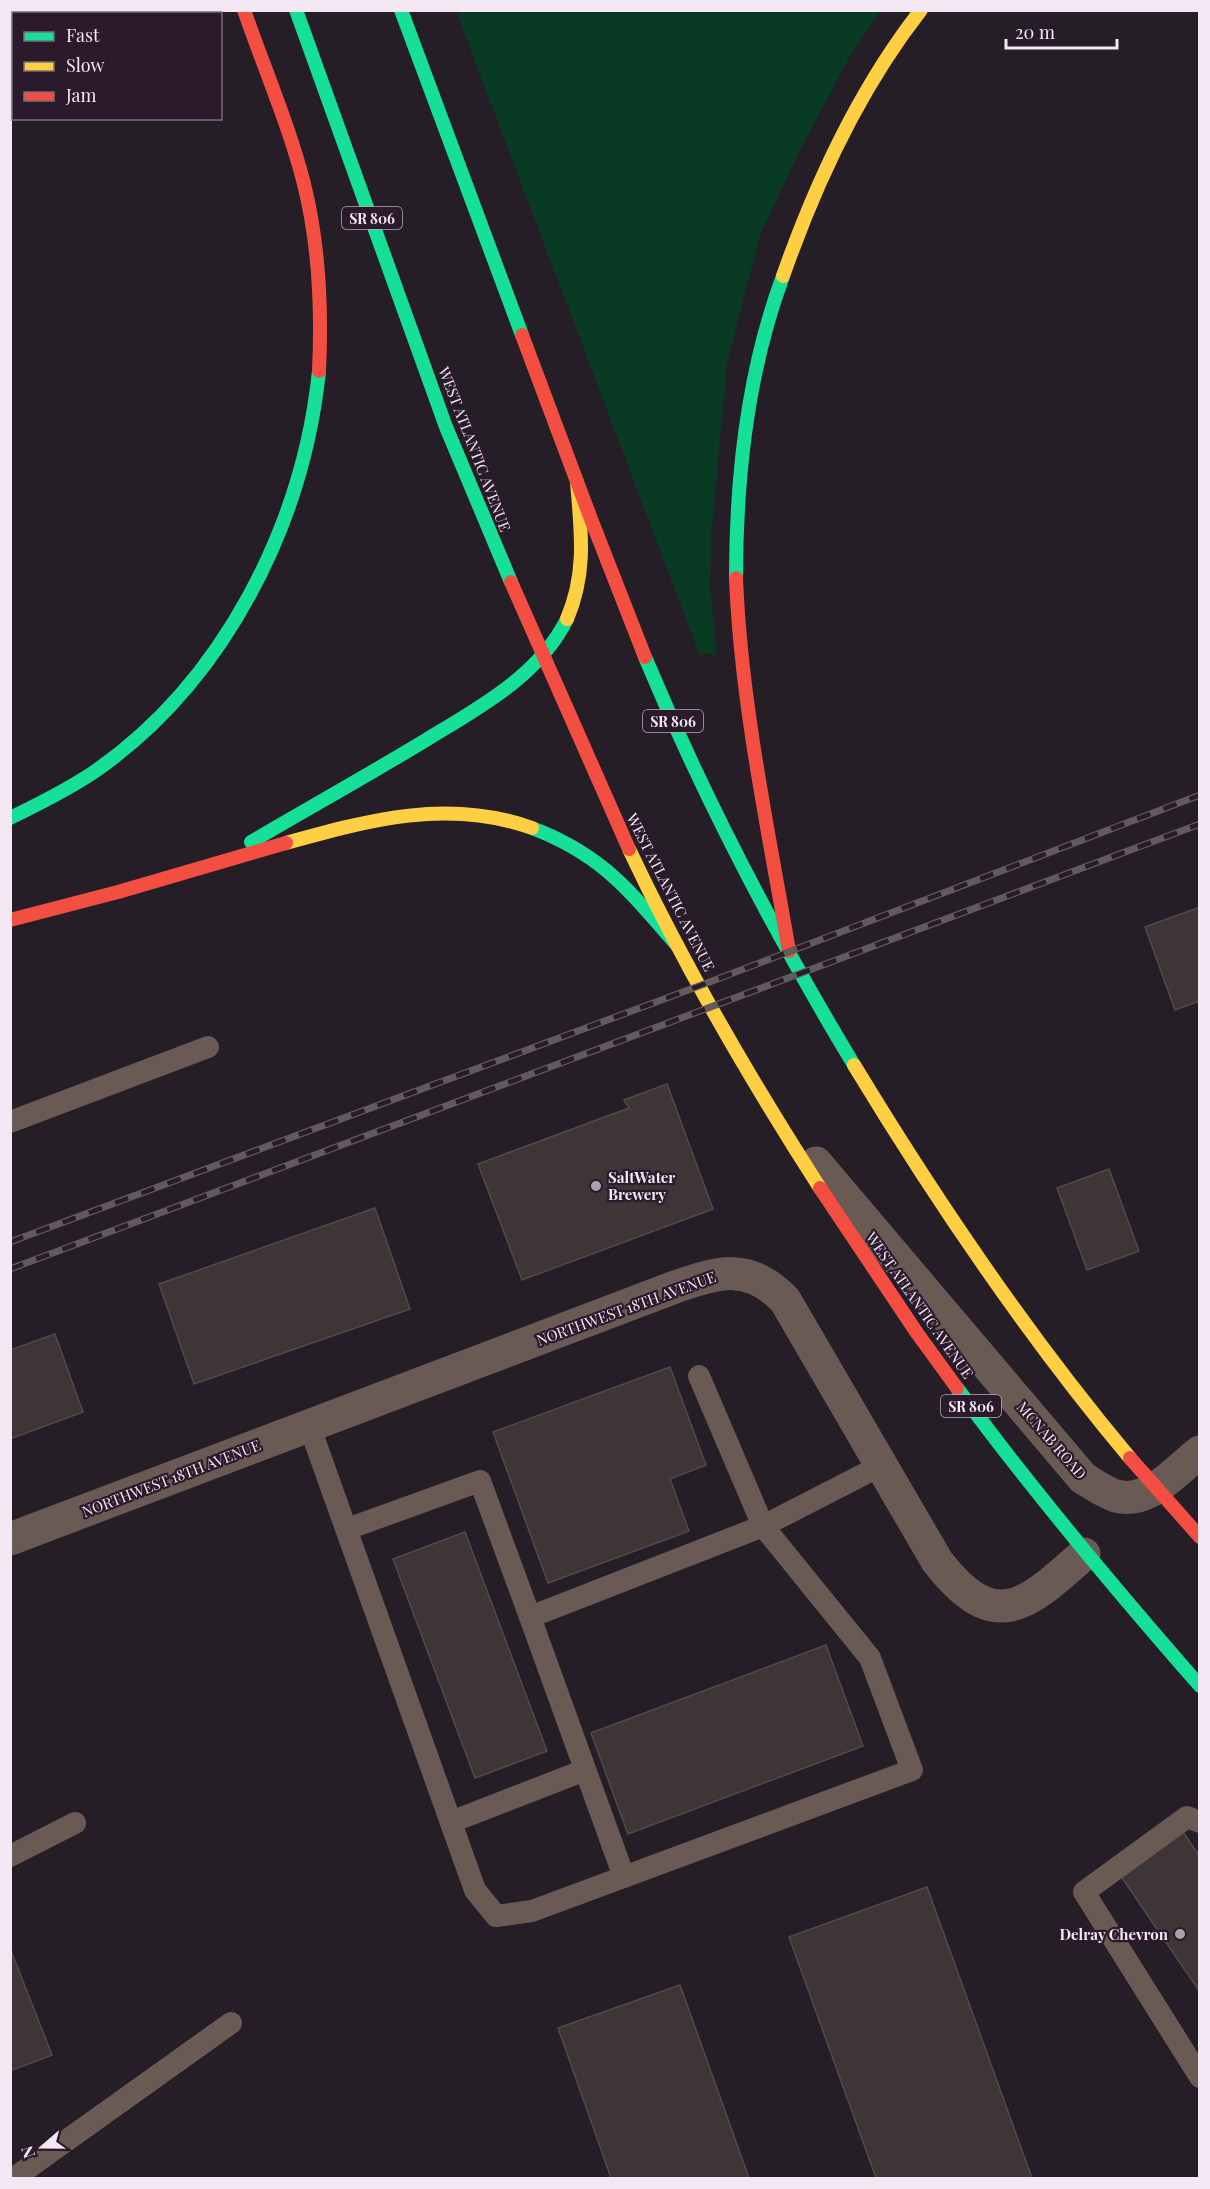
<svg xmlns="http://www.w3.org/2000/svg" width="1210" height="2189" font-family="'Playfair Display',serif">
  <rect width="100%" height="100%" fill="#261e27"/>
  <polygon fill="#093a24" points="456,11 880,11 849,58 803,144 760,235 727,363 711,537 710,588 717,655 699,653"/>
  <g fill="#3e3537" stroke="#52494a" stroke-width="1.5">
    <polygon points="1200,907 1200,1001 1175,1010 1145,927"/>
    <polygon points="667,1084 713,1209 522,1280 478,1164 629,1108 624,1100"/>
    <polygon points="1109,1169 1139,1251 1087,1270 1057,1188"/>
    <polygon points="375,1208 410,1309 194,1384 159,1284"/>
    <polygon points="55,1334 83,1412 10,1439 10,1350"/>
    <polygon points="670,1367 706,1465 670,1479 689,1531 548,1583 493,1432"/>
    <polygon points="465,1532 547,1751 475,1778 393,1559"/>
    <polygon points="826,1645 863,1746 628,1834 591,1733"/>
    <polygon points="1183,1832 1200,1857 1200,1992 1120,1875"/>
    <polygon points="927,1887 1032,2178 876,2178 789,1937"/>
    <polygon points="10,1948 52,2055 10,2071"/>
    <polygon points="680,1985 749,2178 611,2178 558,2028"/>
  </g>
  <g fill="none" stroke-linecap="round" stroke-linejoin="round">
    <g stroke="#695a54" stroke-width="22">
      <polyline points="10,1122 208,1047"/>
      <polyline points="309,1425 475,1890 496,1916 532,1911 912,1770 870,1658 763,1526 699,1376"/>
      <polyline points="347,1529 480,1481 530,1617"/>
      <polyline points="451,1822 585,1770"/>
      <polyline points="1200,1822 1187,1817 1084,1892 1200,2077"/>
      <polyline points="10,1856 75,1823"/>
      <polyline points="624,1877 530,1617 763,1526 882,1465"/>
      <polyline points="14,2178 231,2023"/>
    </g>
    <g stroke="#695a54" stroke-width="33">
      <path d="M816 1163 1083 1478C1093 1484 1104 1492 1116 1496 1149 1505 1176 1470 1200 1452"/>
      <path d="M10 1539 675 1287C720 1272 748 1262 785 1300L937 1561C995 1636 1026 1606 1084 1554"/>
    </g>
    <g stroke="#16e098" stroke-width="14">
      <polyline points="296,10 446,427 511,582"/>
      <polyline points="401,10 522,335"/>
      <path d="M736 578C736 476 747 373 783 276"/>
      <path d="M645 657C704 798 775 934 854 1065"/>
      <path d="M10 818C39 804 67 790 94 772 224 682 303 525 319 371"/>
      <path d="M532 828C603 855 629 891 677 945"/>
      <path d="M251 842C309 808 368 775 426 740 478 708 539 676 567 619"/>
      <path d="M957 1388C1033 1491 1115 1589 1200 1686"/>
    </g>
    <g stroke="#ffcf43" stroke-width="14">
      <path d="M783 276C816 182 859 89 921 10"/>
      <path d="M567 619C587 572 581 531 577 482"/>
      <path d="M286 843C369 820 448 798 532 828"/>
      <path d="M629 849C684 966 750 1079 820 1188"/>
      <path d="M854 1065C937 1202 1027 1335 1130 1458"/>
    </g>
    <g stroke="#f24e42" stroke-width="14">
      <path d="M244 10C264 68 289 125 304 184 319 244 322 309 319 371"/>
      <polyline points="522,335 591,519 645,657"/>
      <path d="M736 578C741 703 768 828 789 951"/>
      <polyline points="511,582 629,849"/>
      <polyline points="10,920 118,892 286,843"/>
      <polyline points="820,1188 917,1333 957,1388"/>
      <polyline points="1130,1458 1200,1537"/>
    </g>
    <g stroke="#625a5c" stroke-width="7">
      <g id="rail">
        <polyline points="10,1242 699,986 1200,795"/>
        <polyline points="10,1269 1200,824"/>
      </g>
    </g>
    <use href="#rail" stroke="#2a1a2b" stroke-width="4.5" stroke-dasharray="14" stroke-linecap="butt"/>
  </g>
  <g fill="#aba1ac" stroke="#2a1a2b" stroke-width="2">
    <circle cx="596" cy="1186" r="6"/>
    <circle cx="1180" cy="1934" r="6"/>
  </g>
  <g text-anchor="middle" dominant-baseline="central" stroke-width="4.5" stroke-linejoin="round" paint-order="stroke">
    <g fill="#2a1a2b" stroke="#b6aab7" stroke-width="1.5">
      <rect x="342" y="207" width="60" height="22" rx="4.5"/>
      <rect x="643" y="710" width="60" height="22" rx="4.5"/>
      <rect x="941" y="1395" width="60" height="22" rx="4.5"/>
    </g>
    <g font-size="14" font-weight="bold" fill="#f2e7f3">
      <text x="372" y="218">SR 806</text>
      <text x="673" y="721">SR 806</text>
      <text x="971" y="1406">SR 806</text>
    </g>
    <g font-size="15" fill="#f2e7f3" stroke="#2a1a2b">
      <text transform="translate(475 449) rotate(69)">WEST ATLANTIC AVENUE</text>
      <text transform="translate(671 892) rotate(63)">WEST ATLANTIC AVENUE</text>
      <text transform="translate(920 1305) rotate(55)">WEST ATLANTIC AVENUE</text>
      <text transform="translate(626 1308) rotate(-20)">NORTHWEST 18TH AVENUE</text>
      <text transform="translate(1052 1440) rotate(49)">MCNAB ROAD</text>
      <text transform="translate(171 1478) rotate(-21)">NORTHWEST 18TH AVENUE</text>
    </g>
    <g font-size="15" font-weight="bold" fill="#f2e7f3" stroke="#2a1a2b" text-anchor="start">
      <text x="608" y="1177">SaltWater<tspan x="608" dy="17">Brewery</tspan></text>
      <text x="1168" y="1934" text-anchor="end">Delray Chevron</text>
    </g>
  </g>
  <rect width="1210" height="2189" fill="none" stroke="#f2e7f3" stroke-width="24"/>
  <rect x="12" y="12" width="210" height="108" fill="#2a1a2b" stroke="#7a6c7b" stroke-width="1.5"/>
  <rect x="24" y="32" width="30" height="9" fill="#16e098" stroke="#7a6c7b" stroke-width="1.5"/>
  <text x="66" y="42" font-size="18" fill="#f2e7f3">Fast</text>
  <rect x="24" y="62" width="30" height="9" fill="#ffcf43" stroke="#7a6c7b" stroke-width="1.5"/>
  <text x="66" y="72" font-size="18" fill="#f2e7f3">Slow</text>
  <rect x="24" y="92" width="30" height="9" fill="#f24e42" stroke="#7a6c7b" stroke-width="1.5"/>
  <text x="66" y="102" font-size="18" fill="#f2e7f3">Jam</text>
  <g transform="translate(42 2147) rotate(250)" stroke="#2a1a2b" stroke-width="4.5" paint-order="stroke">
  <path d="M0-4.5L10 22L0 15L-10 22Z" fill="#f2e7f3"/>
  <text y="-9" font-size="16" font-weight="bold" text-anchor="middle" fill="#f2e7f3">N</text>
  </g>
  <path d="M1006 39v9h111v-9" fill="none" stroke="#f2e7f3" stroke-width="3"/>
  <text x="1015" y="39" font-size="18" fill="#f2e7f3" stroke="#2a1a2b" stroke-width="4.5" paint-order="stroke">20 m</text>
</svg>
